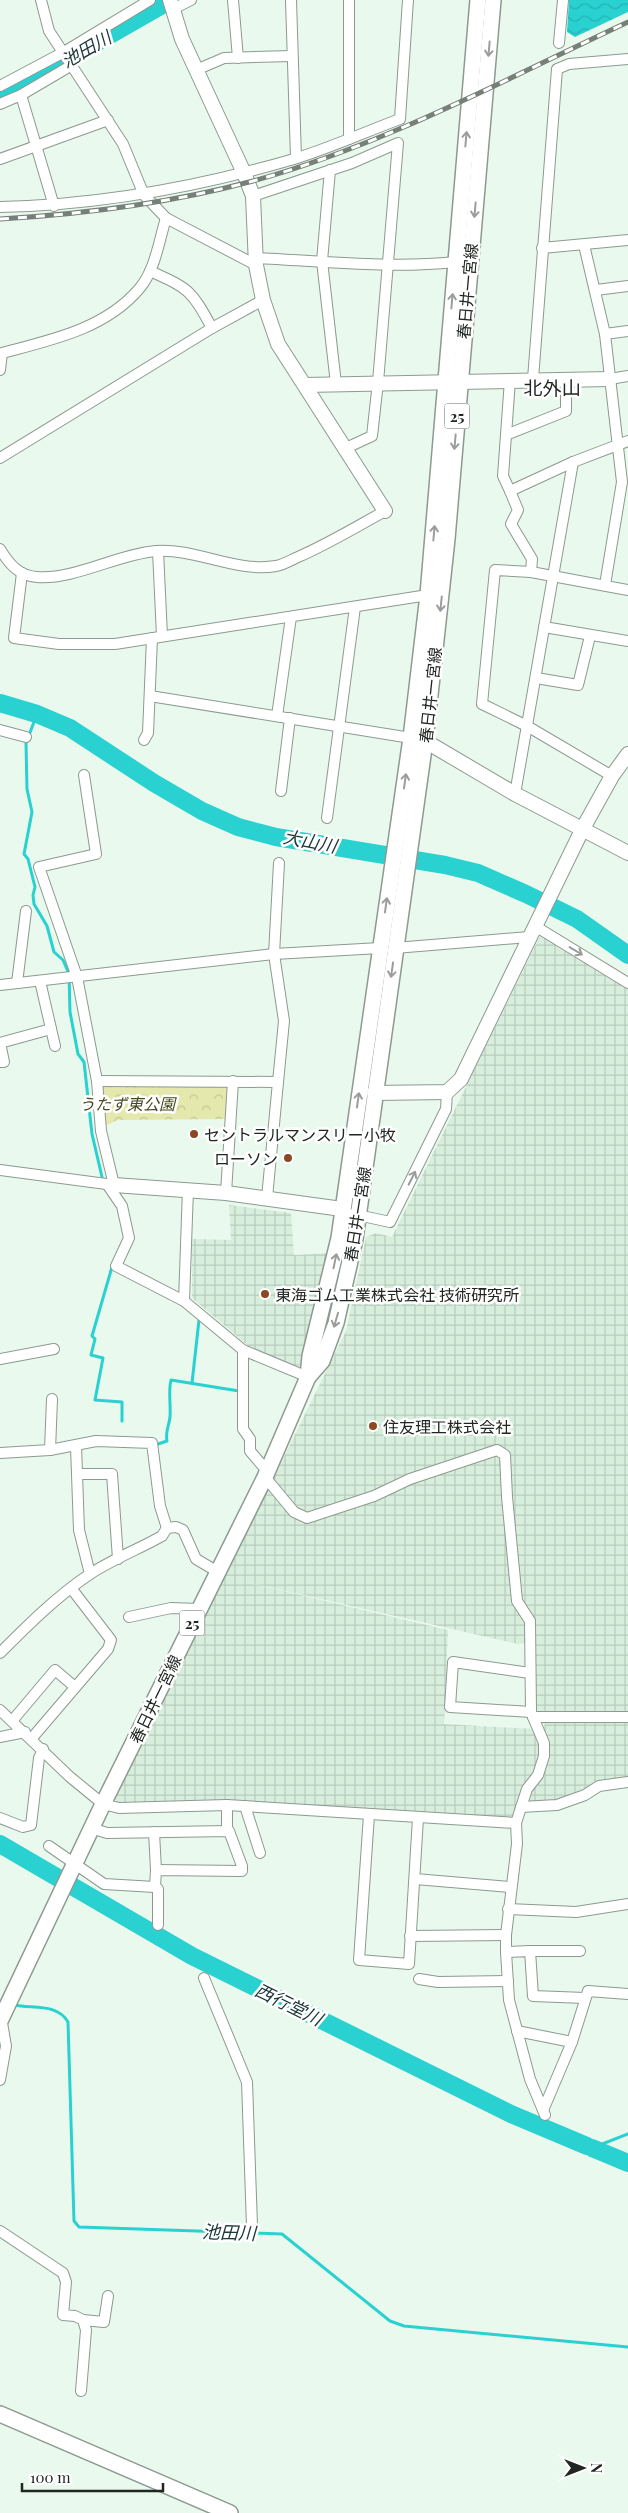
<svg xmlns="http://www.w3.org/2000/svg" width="628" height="2513" font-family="'Playfair Display','Noto Sans JP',serif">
  <defs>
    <pattern id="industrial-grid" width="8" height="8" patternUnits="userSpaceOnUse" patternTransform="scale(1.25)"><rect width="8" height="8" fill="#d8eedd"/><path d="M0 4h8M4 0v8" fill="none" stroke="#b9ccbd"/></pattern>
    <pattern id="park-crowns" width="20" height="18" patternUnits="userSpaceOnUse" patternTransform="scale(1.25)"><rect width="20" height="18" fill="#e5e8ac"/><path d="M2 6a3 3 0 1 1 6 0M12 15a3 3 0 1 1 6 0" fill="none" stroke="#c4c794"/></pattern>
    <pattern id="water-waves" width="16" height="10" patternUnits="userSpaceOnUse" patternTransform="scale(1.25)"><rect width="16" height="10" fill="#29d1d1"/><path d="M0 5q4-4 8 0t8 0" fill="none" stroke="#24b3b3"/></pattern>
  </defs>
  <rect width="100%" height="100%" fill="#eaf9ed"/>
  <g fill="url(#industrial-grid)">
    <polygon points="541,934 628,989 628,1711 538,1712 536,1709 535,1642 518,1644 233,1579 448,1630 444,1724 535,1729 540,1743 538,1766 514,1819 119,1805 115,1799 346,1331 366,1237 376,1233 392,1237"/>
    <polygon points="229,1205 291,1213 294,1255 330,1253 303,1365 294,1366 251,1348 192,1298 192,1239 231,1240"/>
    <polygon points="628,1719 628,1777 596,1781 585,1790 551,1802 526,1803 548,1742 544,1728 545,1722"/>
  </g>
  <polygon fill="url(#park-crowns)" points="101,1086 230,1086 228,1119 118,1120 105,1126"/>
  <polygon fill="url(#water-waves)" points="569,0 628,0 628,12 575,37 567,32"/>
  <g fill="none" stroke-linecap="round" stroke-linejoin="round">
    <g stroke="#29d1d1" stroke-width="3">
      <polyline points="37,714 26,743 27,789 32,812 24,854 28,859 35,887 33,895 34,904 47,926 54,952 63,960 69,974 70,1012 78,1054 84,1062 92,1134 102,1177"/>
      <polyline points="112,1267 92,1336 95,1339 91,1355 103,1358 95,1400 122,1402 122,1421"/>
      <polyline points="192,1383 199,1320"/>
      <path d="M155 1445 167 1441C165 1432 169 1426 170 1417 171 1404 168 1392 171 1380L239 1391"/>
      <path d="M14 2005C33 2009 57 2003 68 2022L74 2221 79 2227 282 2234 390 2321 404 2326 628 2347"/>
      <polyline points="587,2146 592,2148 628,2134"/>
    </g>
    <g stroke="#29d1d1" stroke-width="18">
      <polyline points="0,98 171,0"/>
      <polyline points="0,703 37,714 70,728 154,783 202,811 238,827 276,837 445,865 478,873 526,894 577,919 628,955"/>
      <polyline points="0,1844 192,1956 511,2114 587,2146"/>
      <polyline points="592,2148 628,2163"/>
    </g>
    <g stroke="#8c9a8f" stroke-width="12">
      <g id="street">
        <polyline points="41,0 49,31 123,144 144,195 166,218 256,265"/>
        <polyline points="233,0 238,58"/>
        <polyline points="291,0 296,158"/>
        <polyline points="173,9 191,0"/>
        <polyline points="559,43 563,0"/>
        <polyline points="196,70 224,58 291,56"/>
        <polyline points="0,86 64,52 150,0"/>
        <polyline points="21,95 54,206"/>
        <polyline points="0,104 21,95 72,65"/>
        <polyline points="349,139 349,0"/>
        <polyline points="0,159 108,120"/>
        <polyline points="330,170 322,261 336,384"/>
        <polyline points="253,196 352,163 398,143 378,382 372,436 346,448"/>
        <path d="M0 207C100 205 198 187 294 159 330 148 365 132 400 119L408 0"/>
        <polyline points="584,245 605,334 622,482 605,585"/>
        <polyline points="542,248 628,240"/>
        <path d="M256 258C322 261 389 269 455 262"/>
        <path d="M150 271C190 289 191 290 212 328"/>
        <polyline points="596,290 628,286"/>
        <polyline points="605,334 628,331"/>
        <path d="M0 370 2 353C51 340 105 329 139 289 155 271 159 241 166 218"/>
        <polyline points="533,379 557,69 569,64 628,59"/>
        <polyline points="610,379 628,376"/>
        <polyline points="506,435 566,411 566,379"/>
        <polyline points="0,458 212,328 263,300"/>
        <polyline points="510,491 503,476 510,380"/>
        <path d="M0 549C9 564 19 576 37 577 74 580 118 554 156 551 196 548 236 573 276 566 283 565 291 560 298 557 328 544 356 527 385 511"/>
        <polyline points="158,551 162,636"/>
        <polyline points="531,572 532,559 511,524 518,510 510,491 573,462 628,441"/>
        <polyline points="22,573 14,638 59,644 115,644 428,595"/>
        <polyline points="544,627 628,641"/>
        <polyline points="536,678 578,685 590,636"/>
        <polyline points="150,696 411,738"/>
        <polyline points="277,716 291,617"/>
        <polyline points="0,730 26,737"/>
        <polyline points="144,740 148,733 152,638"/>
        <polyline points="612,776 527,726 482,704 495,570 531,572 628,590"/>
        <polyline points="281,791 290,718"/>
        <polyline points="515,794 573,462"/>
        <polyline points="327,818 355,607"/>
        <polyline points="535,926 628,983"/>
        <polyline points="395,948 529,937"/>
        <polyline points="40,981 55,1046"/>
        <polyline points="17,983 26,911"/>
        <polyline points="0,985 274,954 380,948"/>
        <polyline points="0,1062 4,1062 0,1043 51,1029"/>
        <polyline points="97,1081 278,1082 284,1021 274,954 279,863"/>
        <polyline points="0,1170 114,1185 101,1131 97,1081 77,977 39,867 96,854 84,775"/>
        <polyline points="107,1184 122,1206 129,1238 116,1266 184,1301"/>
        <polyline points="188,1189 184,1301 243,1350 308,1377"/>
        <polyline points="226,1193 233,1081"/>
        <polyline points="267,1198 278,1082"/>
        <polyline points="353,1214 390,1222 446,1109 447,1092"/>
        <polyline points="243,1350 243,1429 250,1439 250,1451 267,1471"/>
        <polyline points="0,1359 54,1349"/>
        <polyline points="76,1446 79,1530 90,1574"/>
        <polyline points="50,1450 52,1399"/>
        <polyline points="0,1453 50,1450 96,1441 152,1443 160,1506 167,1528"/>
        <polyline points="78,1474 112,1474 118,1559"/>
        <polyline points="265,1477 294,1512 307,1518 374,1496 410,1479 497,1450 505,1455 507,1497 517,1601 530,1621 531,1712 533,1717 628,1717"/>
        <polyline points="129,1617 171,1608 199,1609"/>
        <path d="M0 1653C28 1625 57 1596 90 1574 113 1559 139 1549 162 1536L167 1528 176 1527 183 1530 196 1559 218 1572"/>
        <polyline points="530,1673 453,1662 450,1707 531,1712"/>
        <polyline points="0,1710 70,1777 103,1804 119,1808 227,1805 516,1823"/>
        <polyline points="533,1717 544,1743 544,1756 538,1775 527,1789 516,1823 517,1844 506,1935 506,1952 509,2000 530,2079 545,2115"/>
        <polyline points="12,1721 55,1670 75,1687"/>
        <polyline points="0,1737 25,1732"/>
        <polyline points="32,1738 108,1649 111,1640 71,1588"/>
        <polyline points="245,1806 260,1853"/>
        <polyline points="521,1807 557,1805 585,1795 599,1786 628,1782"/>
        <polyline points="369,1815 359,1960 409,1964 418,1818"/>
        <polyline points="0,1818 23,1827 31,1825 39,1758 43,1749"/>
        <polyline points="227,1831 227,1805"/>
        <polyline points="154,1832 156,1870"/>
        <polyline points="49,1846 104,1884 155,1887 156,1870 242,1871 242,1866 229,1831 107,1833 91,1828"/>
        <polyline points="415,1879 511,1887"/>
        <polyline points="155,1887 158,1889 158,1925"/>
        <polyline points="508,1909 576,1912 628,1904"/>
        <polyline points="410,1936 506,1935"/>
        <polyline points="530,1951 580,1951"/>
        <polyline points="506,1952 530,1951 533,1996 585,1998"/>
        <polyline points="204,1978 247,2082 252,2226"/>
        <polyline points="419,1979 438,1982 508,1981"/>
        <polyline points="517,2031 572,2042"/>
        <polyline points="0,2080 6,2046 1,2017"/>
        <polyline points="544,2108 572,2042 588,1991 628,1994"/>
        <polyline points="0,2231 63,2273 66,2282 63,2315 75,2316 83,2320 86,2330 81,2391"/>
        <polyline points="83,2320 104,2322 108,2296"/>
      </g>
    </g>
    <g stroke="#8c9a8f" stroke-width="16">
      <g id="secondary">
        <polyline points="170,0 182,39 244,173 253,196 256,265 263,300 278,344 385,511"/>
        <polyline points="305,385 610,379"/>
        <polyline points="415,738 425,741 515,794 628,853"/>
        <polyline points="374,1093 447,1092 461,1079 582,830 612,776 628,754"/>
        <polyline points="114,1185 226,1193 342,1209"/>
      </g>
    </g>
    <g stroke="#8c9a8f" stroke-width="18">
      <g id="primary">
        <polyline points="308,1377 322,1361 336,1323 355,1239 425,741 447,539 493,0"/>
        <polyline points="0,2021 103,1804 265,1477 308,1377 310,1356 339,1238 411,738 428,595 478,0"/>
        <polyline points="0,2414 230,2513"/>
      </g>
    </g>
    <use href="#street" stroke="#fff" stroke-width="10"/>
    <use href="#secondary" stroke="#fff" stroke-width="14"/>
    <use href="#primary" stroke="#fff" stroke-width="15"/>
    <g stroke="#768078" stroke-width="5">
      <path id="rail" d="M0 219C85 214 171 203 253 181 384 145 506 79 628 22"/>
    </g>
    <use href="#rail" stroke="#fff" stroke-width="3" stroke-dasharray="9" stroke-linecap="butt"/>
  </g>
  <defs><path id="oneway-shaft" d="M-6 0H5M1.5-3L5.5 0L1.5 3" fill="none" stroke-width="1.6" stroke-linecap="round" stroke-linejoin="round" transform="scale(1.25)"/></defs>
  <g stroke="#9b9d9b">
    <use href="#oneway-shaft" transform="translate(489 49) rotate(95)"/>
    <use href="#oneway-shaft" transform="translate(466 139) rotate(-85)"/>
    <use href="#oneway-shaft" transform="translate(475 210) rotate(95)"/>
    <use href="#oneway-shaft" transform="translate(452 301) rotate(-85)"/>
    <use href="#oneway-shaft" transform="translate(455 442) rotate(95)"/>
    <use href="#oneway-shaft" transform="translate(434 533) rotate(-85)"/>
    <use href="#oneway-shaft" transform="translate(441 604) rotate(96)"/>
    <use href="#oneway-shaft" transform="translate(405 781) rotate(-82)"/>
    <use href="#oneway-shaft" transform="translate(386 905) rotate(-82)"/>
    <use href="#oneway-shaft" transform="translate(576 951) rotate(31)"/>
    <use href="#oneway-shaft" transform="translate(392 970) rotate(98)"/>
    <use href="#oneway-shaft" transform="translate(358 1100) rotate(-82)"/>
    <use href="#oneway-shaft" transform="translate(412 1178) rotate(-63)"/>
    <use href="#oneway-shaft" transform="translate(335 1261) rotate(-78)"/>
    <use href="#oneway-shaft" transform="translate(336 1320) rotate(106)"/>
  </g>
  <g fill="#8d4722" stroke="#fff" stroke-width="2">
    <circle cx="194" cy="1134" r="5"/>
    <circle cx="288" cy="1158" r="5"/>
    <circle cx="265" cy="1294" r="5"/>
    <circle cx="373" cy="1426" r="5"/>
  </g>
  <g text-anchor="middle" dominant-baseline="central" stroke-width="5" stroke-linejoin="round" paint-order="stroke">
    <g fill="#fff" stroke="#636764" stroke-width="1">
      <rect x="444.5" y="403.5" width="25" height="25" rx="4"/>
      <rect x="179.5" y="1610.5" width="25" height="25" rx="4"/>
    </g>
    <g font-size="15" font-weight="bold" fill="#202621">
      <text x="457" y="416">25</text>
      <text x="192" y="1623">25</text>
    </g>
    <g font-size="16" fill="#202621" stroke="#fff">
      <text transform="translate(467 291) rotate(-85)">春日井一宮線</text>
      <text transform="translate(430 695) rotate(-84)">春日井一宮線</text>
      <text transform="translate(357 1214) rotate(-81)">春日井一宮線</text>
      <text transform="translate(155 1699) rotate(-64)">春日井一宮線</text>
    </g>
    <g font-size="16" font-style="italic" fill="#48491e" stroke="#fff">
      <text x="127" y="1103">うたず東公園</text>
    </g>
    <g font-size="16" fill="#202621" stroke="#fff" text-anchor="start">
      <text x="204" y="1134">セントラルマンスリー小牧</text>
      <text x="278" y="1158" text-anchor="end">ローソン</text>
      <text x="275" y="1294">東海ゴム工業株式会社 技術研究所</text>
      <text x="383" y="1426">住友理工株式会社</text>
    </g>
    <g font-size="18" font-style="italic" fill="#203939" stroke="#fff">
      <text transform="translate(86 49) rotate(-30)">池田川</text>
      <text transform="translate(310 841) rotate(11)">大山川</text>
      <text transform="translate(289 2004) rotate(26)">西行堂川</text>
      <text transform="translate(229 2232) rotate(2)">池田川</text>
    </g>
    <g font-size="19" fill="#202621" stroke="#fff">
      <text x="552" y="387">北外山</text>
    </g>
  </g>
  <g transform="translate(583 2468) rotate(90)" stroke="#ffffff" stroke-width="4" paint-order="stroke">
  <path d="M0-4L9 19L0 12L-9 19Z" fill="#202621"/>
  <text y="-8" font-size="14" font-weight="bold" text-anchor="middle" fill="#202621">N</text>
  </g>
  <path d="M22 2483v8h141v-8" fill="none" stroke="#202621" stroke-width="2.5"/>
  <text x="30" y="2483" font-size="15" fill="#202621" stroke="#ffffff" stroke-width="4" paint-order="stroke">100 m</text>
</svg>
